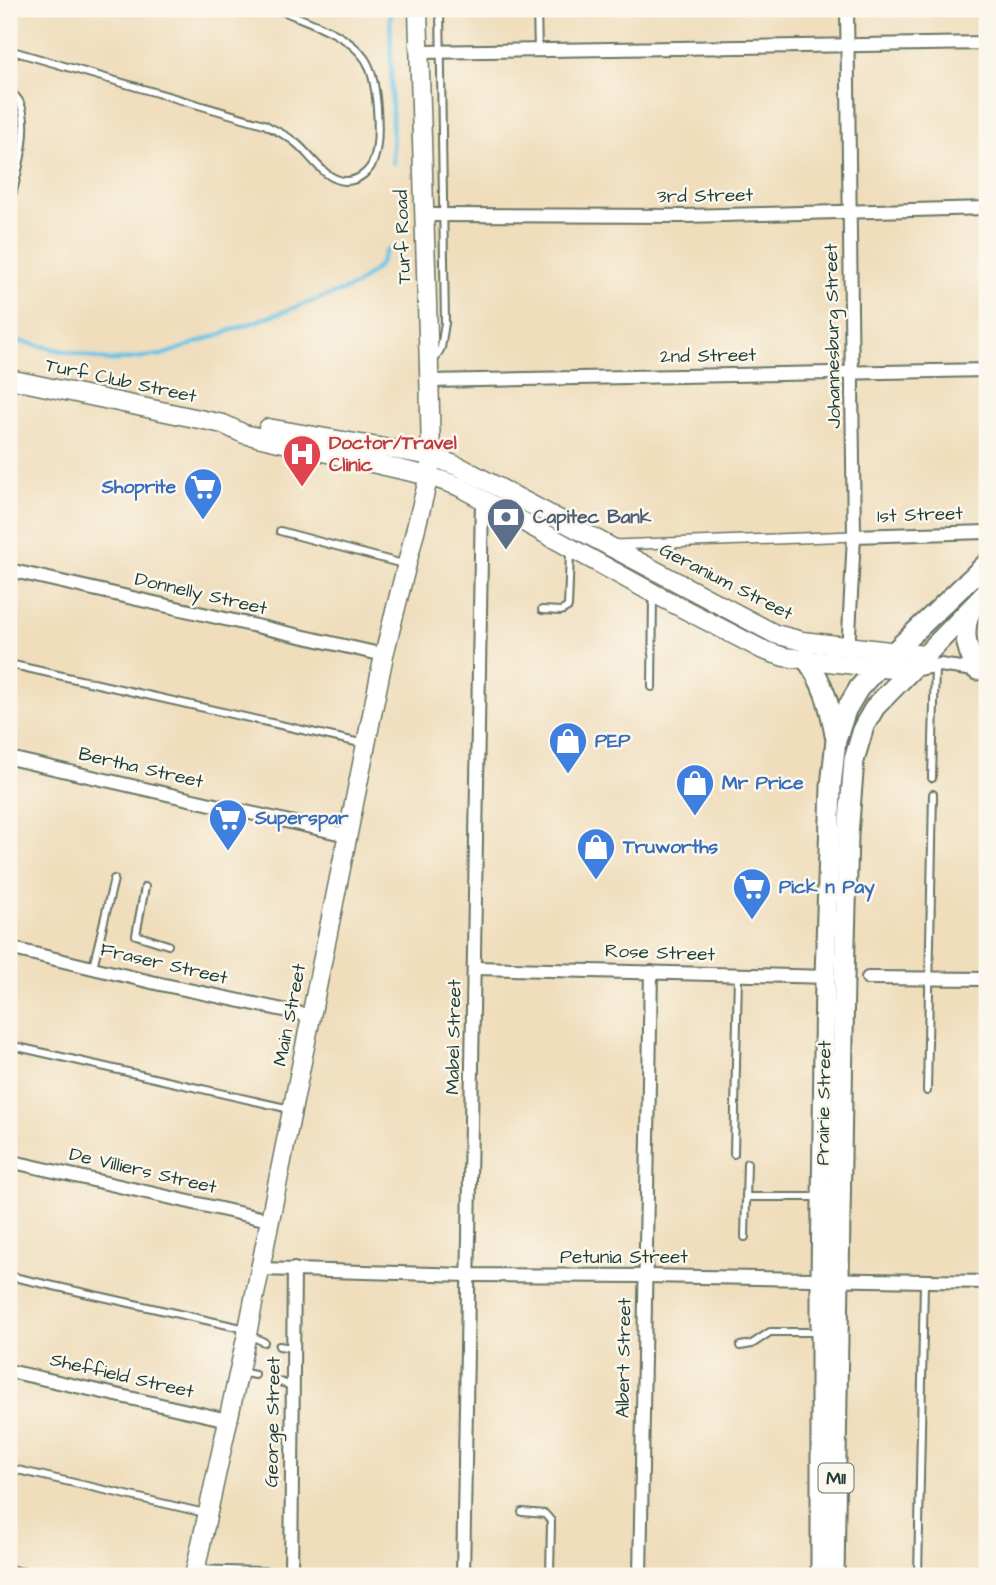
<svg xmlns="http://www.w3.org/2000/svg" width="996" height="1585" font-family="'Architects Daughter',sans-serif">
  <rect width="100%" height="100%" fill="#fbf7ec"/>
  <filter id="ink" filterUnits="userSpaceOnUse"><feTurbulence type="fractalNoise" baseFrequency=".0143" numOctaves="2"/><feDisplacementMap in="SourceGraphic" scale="14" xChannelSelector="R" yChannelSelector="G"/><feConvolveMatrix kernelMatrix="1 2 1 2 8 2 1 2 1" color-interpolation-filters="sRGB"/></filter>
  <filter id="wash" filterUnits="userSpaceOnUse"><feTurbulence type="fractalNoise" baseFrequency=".00686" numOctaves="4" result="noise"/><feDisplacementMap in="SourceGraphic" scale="28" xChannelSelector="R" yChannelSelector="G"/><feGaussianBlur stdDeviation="1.57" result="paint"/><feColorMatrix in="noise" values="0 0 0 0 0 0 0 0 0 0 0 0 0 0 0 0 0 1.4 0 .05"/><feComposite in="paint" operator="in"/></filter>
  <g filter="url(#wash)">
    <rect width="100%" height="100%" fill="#efddbb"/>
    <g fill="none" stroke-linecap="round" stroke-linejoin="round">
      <g stroke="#67c3e5" stroke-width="4.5">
        <polyline points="390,9 393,163"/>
        <polyline points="9,339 110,361 162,355 355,286 378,267 387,249"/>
      </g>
    </g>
  </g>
  <g filter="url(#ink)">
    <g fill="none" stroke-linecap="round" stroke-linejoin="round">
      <g stroke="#687563" stroke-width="10">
        <g id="service">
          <polyline points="537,9 538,51"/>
          <path d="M9 50 264 124C274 130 287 135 296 143 311 155 325 181 346 181 358 181 371 171 374 159 381 138 378 78 365 59 346 32 307 22 278 9"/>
          <path d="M9 92C40 105 15 181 9 207"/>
          <polyline points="434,361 441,348 445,323 440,9"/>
          <polyline points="280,531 403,564"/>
          <polyline points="542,610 561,611 568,607 570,552"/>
          <polyline points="9,664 365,744"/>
          <polyline points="652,687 653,595"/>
          <polyline points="932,778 935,666"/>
          <polyline points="145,887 136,935 168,945"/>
          <polyline points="93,967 114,879"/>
          <polyline points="9,1045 290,1109"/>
          <polyline points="927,1091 933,794"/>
          <polyline points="734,1154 738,975"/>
          <polyline points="746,1197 821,1197"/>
          <polyline points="745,1237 747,1163"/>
          <polyline points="9,1276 246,1329"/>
          <polyline points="249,1335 264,1342"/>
          <polyline points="279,1346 293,1348"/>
          <polyline points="740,1346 752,1344 770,1332 818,1332"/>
          <polyline points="240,1372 255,1375"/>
          <polyline points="277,1381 292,1386"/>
          <polyline points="9,1468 205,1513"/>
          <polyline points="522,1512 545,1514 551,1521 550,1576"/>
          <polyline points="918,1576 924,1283"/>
        </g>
      </g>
      <g stroke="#687563" stroke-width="12">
        <polyline id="pedestrian" points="614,545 854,536"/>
      </g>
      <g stroke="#687563" stroke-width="16">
        <g id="minor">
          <polyline points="847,9 854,536 848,653"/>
          <polyline points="420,52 987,43"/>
          <polyline points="423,215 685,216 987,208"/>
          <polyline points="429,381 987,370"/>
          <polyline points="854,536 987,532"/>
          <polyline points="9,570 384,655"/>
          <polyline points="912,670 940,665 987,672"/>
          <polyline points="9,758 347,835"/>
          <polyline points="9,948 160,984 312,1016"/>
          <polyline points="474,968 829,977"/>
          <polyline points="868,978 987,979"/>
          <polyline points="9,1161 269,1220"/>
          <polyline points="260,1269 468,1275 645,1276 987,1282"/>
          <polyline points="9,1371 228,1420"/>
          <polyline points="9,1572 28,1576"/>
          <polyline points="195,1572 321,1576"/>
          <polyline points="291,1576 294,1269"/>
          <polyline points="463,1576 482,499"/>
          <polyline points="640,1576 651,972"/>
        </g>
      </g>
      <g stroke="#687563" stroke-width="21">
        <g id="secondary">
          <polyline points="9,379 223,424 244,434 429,476 458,486 653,593 763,650 784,657 909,671"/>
          <polyline points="268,428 431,456 462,468 775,634 802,641 924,655"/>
          <polyline points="194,1576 247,1334 384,655 429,476 431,456 429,368 418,9"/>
        </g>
      </g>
      <g stroke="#687563" stroke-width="23">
        <g id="primary">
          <path d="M972 608C961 631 966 648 977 670"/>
          <path d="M806 659C824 683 830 706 835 735"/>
          <polyline points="821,1576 821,1279 825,977 831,786 836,740 846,710 859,688 879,666 987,563"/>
          <polyline points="834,1576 844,978 848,835 854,760 864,726 875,707 987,592"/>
        </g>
      </g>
      <use href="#service" stroke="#fff" stroke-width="6"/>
      <use href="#pedestrian" stroke="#fff" stroke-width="9"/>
      <use href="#minor" stroke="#fff" stroke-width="12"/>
      <use href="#secondary" stroke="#fff" stroke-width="18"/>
      <use href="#primary" stroke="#fff" stroke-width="19"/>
    </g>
  </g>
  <defs>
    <g id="hospital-pin" transform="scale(2.0125)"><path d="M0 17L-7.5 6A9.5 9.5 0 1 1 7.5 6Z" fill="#e0444e" stroke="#fbf7ec"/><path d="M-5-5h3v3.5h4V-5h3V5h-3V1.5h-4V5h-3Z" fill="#fff"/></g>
    <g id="supermarket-pin" transform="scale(2.0125)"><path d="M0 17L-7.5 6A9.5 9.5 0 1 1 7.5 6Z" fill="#3f7fe0" stroke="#fbf7ec"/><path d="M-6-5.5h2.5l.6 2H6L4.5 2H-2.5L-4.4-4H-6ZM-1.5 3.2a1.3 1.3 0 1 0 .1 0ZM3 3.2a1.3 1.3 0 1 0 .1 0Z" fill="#fff"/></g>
    <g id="bank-pin" transform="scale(2.0125)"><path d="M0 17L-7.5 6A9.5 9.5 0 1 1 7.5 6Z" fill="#5c6f8a" stroke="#fbf7ec"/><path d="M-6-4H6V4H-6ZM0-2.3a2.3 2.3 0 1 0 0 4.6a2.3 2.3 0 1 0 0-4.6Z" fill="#fff"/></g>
    <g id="shop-pin" transform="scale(2.0125)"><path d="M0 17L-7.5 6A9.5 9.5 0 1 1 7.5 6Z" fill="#3f7fe0" stroke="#fbf7ec"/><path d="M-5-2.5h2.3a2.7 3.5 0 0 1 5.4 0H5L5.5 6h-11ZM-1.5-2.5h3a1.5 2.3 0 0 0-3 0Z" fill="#fff"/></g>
  </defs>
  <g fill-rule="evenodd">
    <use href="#hospital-pin" x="302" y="454"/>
    <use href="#supermarket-pin" x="203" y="487"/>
    <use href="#bank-pin" x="506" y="517"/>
    <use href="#shop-pin" x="568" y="741"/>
    <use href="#shop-pin" x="695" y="783"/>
    <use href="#supermarket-pin" x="228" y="818"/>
    <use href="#shop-pin" x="596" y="847"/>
    <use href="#supermarket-pin" x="752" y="887"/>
  </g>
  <g text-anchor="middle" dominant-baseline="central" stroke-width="5" stroke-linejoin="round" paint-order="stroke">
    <rect fill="#fbf7ec" stroke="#61756b" stroke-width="2" x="818.5" y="1463.5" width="35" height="29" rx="5"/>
    <g font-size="18" font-weight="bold" fill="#1f3d34">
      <text x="836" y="1478">M11</text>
    </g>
    <g font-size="19" fill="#1f3d34" stroke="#fbf7ec">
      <text transform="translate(705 196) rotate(-1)">3rd Street</text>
      <text transform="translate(403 237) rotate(-92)">Turf Road</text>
      <text transform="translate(833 336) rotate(-91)">Johannesburg Street</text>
      <text transform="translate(708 356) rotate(-1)">2nd Street</text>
      <text transform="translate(121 381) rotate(12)">Turf Club Street</text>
      <text transform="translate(920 515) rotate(-2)">1st Street</text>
      <text transform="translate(726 582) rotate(27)">Geranium Street</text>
      <text transform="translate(201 594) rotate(13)">Donnelly Street</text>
      <text transform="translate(141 768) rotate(13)">Bertha Street</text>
      <text transform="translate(660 953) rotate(2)">Rose Street</text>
      <text transform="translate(164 964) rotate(13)">Fraser Street</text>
      <text transform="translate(290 1015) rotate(-79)">Main Street</text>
      <text transform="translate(454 1037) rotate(-89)">Mabel Street</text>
      <text transform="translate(824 1103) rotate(-89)">Prairie Street</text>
      <text transform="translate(143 1171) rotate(13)">De Villiers Street</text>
      <text x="624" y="1257">Petunia Street</text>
      <text transform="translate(624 1358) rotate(-89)">Albert Street</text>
      <text transform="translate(122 1376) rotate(13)">Sheffield Street</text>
      <text transform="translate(273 1422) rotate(-89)">George Street</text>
    </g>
    <g font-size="19" font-weight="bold" fill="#be3a42" stroke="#fbf7ec" text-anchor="start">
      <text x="329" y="443">Doctor/Travel<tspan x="329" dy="22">Clinic</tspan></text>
    </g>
    <g font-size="19" font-weight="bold" fill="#366cbe" stroke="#fbf7ec" text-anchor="start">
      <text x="176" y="487" text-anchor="end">Shoprite</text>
      <text x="595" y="741">PEP</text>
      <text x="722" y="783">Mr Price</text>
      <text x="255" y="818">Superspar</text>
      <text x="623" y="847">Truworths</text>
      <text x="779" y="887">Pick n Pay</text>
    </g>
    <g font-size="19" font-weight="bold" fill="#4e5e75" stroke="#fbf7ec" text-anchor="start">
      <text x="533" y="517">Capitec Bank</text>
    </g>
  </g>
  <rect width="996" height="1585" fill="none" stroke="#fbf7ec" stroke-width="35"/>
</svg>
